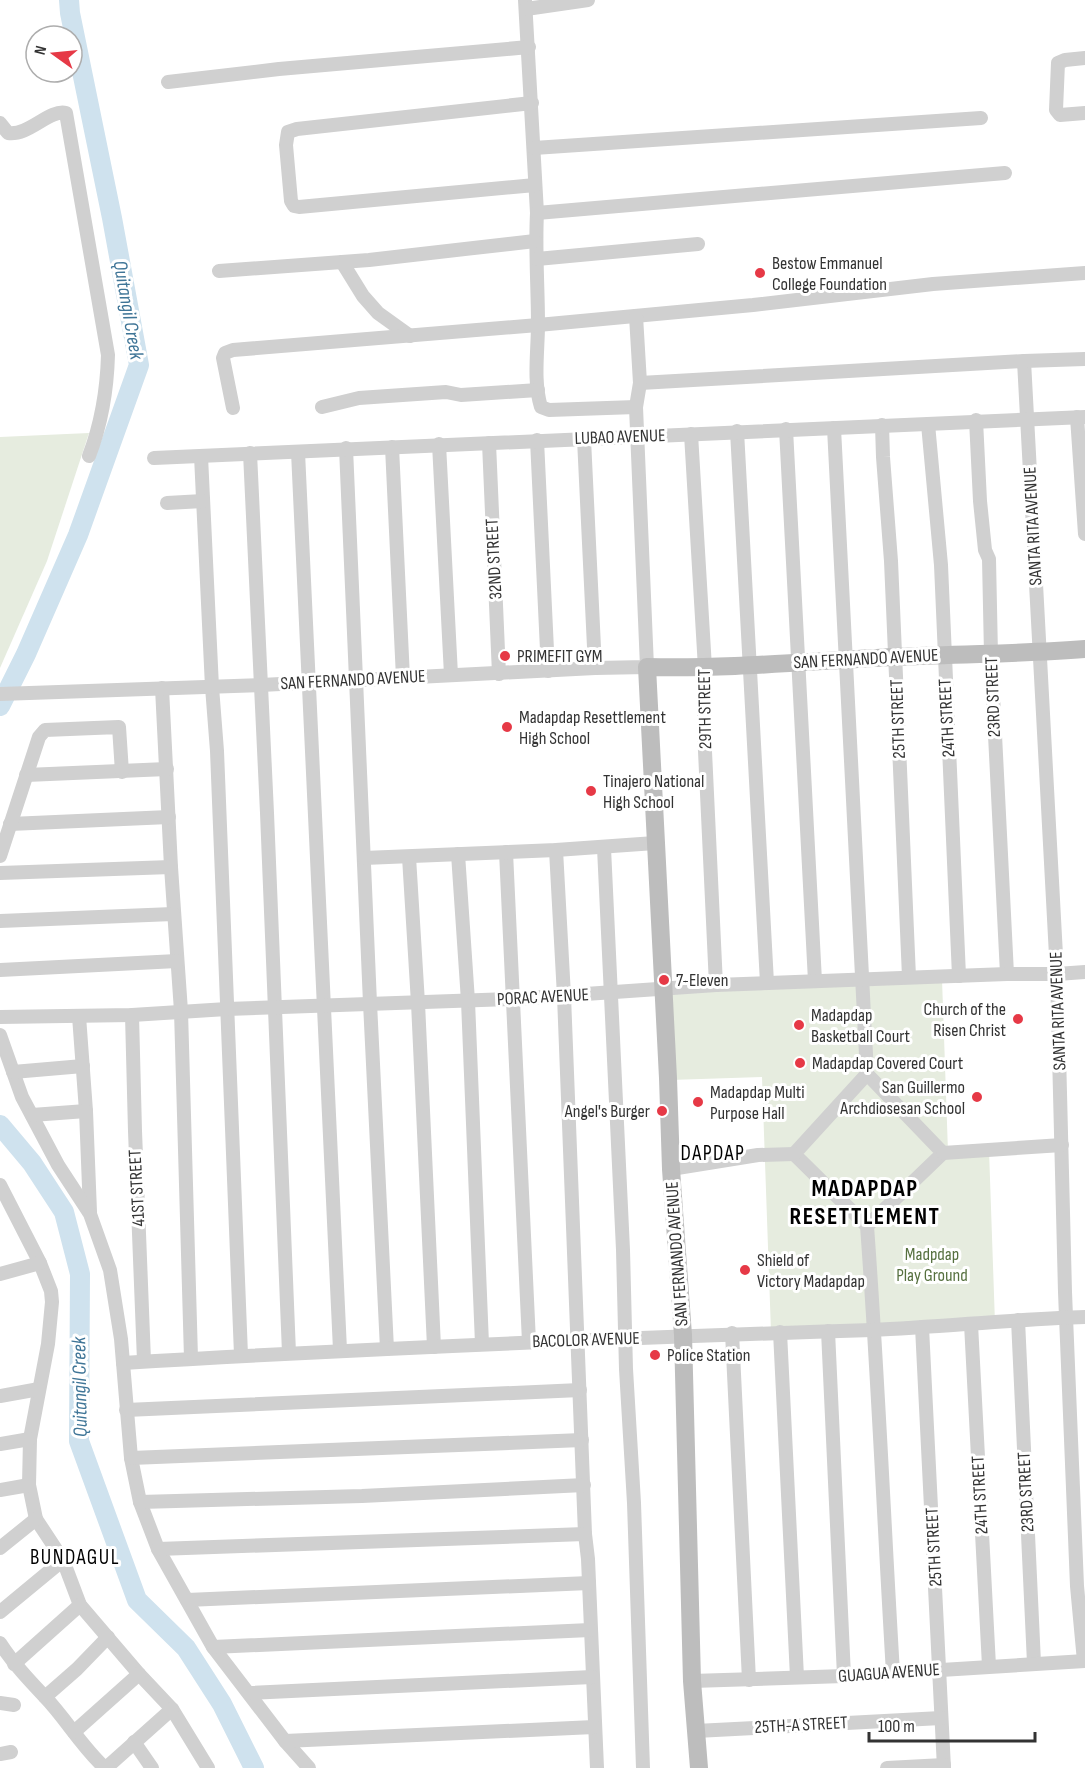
<svg xmlns="http://www.w3.org/2000/svg" width="1085" height="1768" font-family="'Sofia Sans Condensed',sans-serif">
  <rect width="100%" height="100%" fill="#fff"/>
  <g fill="#e6ecdf">
    <polygon points="89,433 47,561 0,668 0,437"/>
    <polygon points="942,979 948,1152 989,1150 995,1323 771,1332 762,1077 670,1080 667,989"/>
  </g>
  <g fill="none" stroke-linecap="round" stroke-linejoin="round">
    <g stroke="#cfe2ee" stroke-width="20">
      <polyline points="0,706 26,654 78,535 139,365 112,218 70,13 69,0"/>
      <polyline points="0,1125 32,1163 64,1212 80,1274 79,1441 137,1600 186,1648 222,1704 254,1768"/>
    </g>
    <g stroke="#d0d0d0" stroke-width="14">
      <path d="M525 0 537 213C535 250 538 287 538 324 538 351 533 381 541 407L549 410 636 407"/>
      <polyline points="526,9 588,0"/>
      <polyline points="1085,58 1065,60 1058,63 1056,110 1060,115 1085,113"/>
      <polyline points="168,82 279,69 529,47"/>
      <polyline points="532,103 297,129 288,132 286,145 291,201 294,206 299,207 535,185"/>
      <path d="M0 123 8 133C29 136 49 109 66 113L108 355C107 391 102 422 89 456"/>
      <polyline points="534,148 981,118"/>
      <polyline points="537,213 1005,173"/>
      <polyline points="537,259 698,244"/>
      <polyline points="342,262 363,296 378,313 410,336"/>
      <polyline points="219,271 369,260 535,241"/>
      <polyline points="1024,361 1057,974 1065,1292 1077,1586 1084,1661"/>
      <polyline points="640,383 1024,361 1085,359"/>
      <polyline points="322,407 359,398 446,392 461,395 538,390"/>
      <polyline points="233,408 223,358 225,353 233,350 538,325 753,305 933,284 1085,273"/>
      <polyline points="1077,417 1085,534"/>
      <polyline points="976,420 980,501 985,550 989,559 991,655 1007,974"/>
      <polyline points="928,424 941,565 959,976"/>
      <polyline points="882,425 883,457 891,561 909,977"/>
      <polyline points="834,428 867,1074 943,1153 867,1226"/>
      <polyline points="786,429 815,981"/>
      <polyline points="737,431 767,983"/>
      <polyline points="691,434 705,668 704,730 716,985"/>
      <polyline points="584,439 595,668"/>
      <polyline points="537,440 548,671"/>
      <polyline points="489,443 499,674"/>
      <polyline points="439,444 451,675"/>
      <polyline points="392,447 403,678"/>
      <polyline points="346,448 370,1003 387,1349"/>
      <polyline points="298,452 340,1350"/>
      <polyline points="250,453 267,813 289,1353"/>
      <polyline points="201,456 212,687 217,751 241,1355"/>
      <polyline points="154,458 1085,417"/>
      <polyline points="167,503 203,501"/>
      <polyline points="162,688 171,867 181,1011 191,1358"/>
      <polyline points="0,694 261,685 595,668 647,667 636,407 640,383 636,316"/>
      <polyline points="26,775 167,769"/>
      <polyline points="10,824 169,817"/>
      <polyline points="604,848 623,1250 626,1369 634,1503 643,1768"/>
      <polyline points="556,850 564,996 585,1534 588,1559 597,1768"/>
      <polyline points="506,852 529,1342"/>
      <polyline points="458,854 468,1001 482,1344"/>
      <polyline points="0,856 39,737 45,730 119,727 122,772"/>
      <polyline points="409,857 418,1003 434,1347"/>
      <polyline points="364,858 556,850 655,843"/>
      <polyline points="0,873 171,867"/>
      <polyline points="0,921 173,914"/>
      <polyline points="0,970 177,961"/>
      <polyline points="132,1015 135,1131 144,1361"/>
      <polyline points="79,1016 86,1111 90,1212"/>
      <polyline points="0,1017 132,1015 227,1009 513,999 716,985 1007,974 1057,974 1085,972"/>
      <polyline points="0,1035 22,1097 58,1165 90,1214 110,1270 121,1339 131,1458 140,1502 158,1549 213,1647 285,1741 309,1768"/>
      <polyline points="13,1072 83,1066"/>
      <path d="M867 1074 794 1154 867 1226C878 1375 884 1524 893 1673"/>
      <polyline points="32,1115 86,1111"/>
      <polyline points="943,1153 1062,1145"/>
      <polyline points="671,1169 758,1155 794,1154"/>
      <polyline points="0,1185 40,1263 51,1291 52,1302 48,1344 30,1439 29,1485 36,1519 63,1560 80,1605 139,1674 172,1709 208,1768"/>
      <polyline points="0,1274 40,1263"/>
      <polyline points="1018,1320 1034,1663"/>
      <polyline points="971,1324 989,1666"/>
      <polyline points="922,1327 944,1768"/>
      <polyline points="828,1331 844,1676"/>
      <polyline points="780,1332 797,1677"/>
      <polyline points="732,1333 749,1680"/>
      <path d="M123 1363C373 1348 622 1338 872 1330 943 1327 1014 1319 1085 1317"/>
      <polyline points="0,1396 39,1389"/>
      <polyline points="126,1410 580,1390"/>
      <polyline points="0,1444 30,1439"/>
      <polyline points="131,1458 582,1440"/>
      <polyline points="0,1490 29,1485"/>
      <polyline points="140,1502 362,1496 584,1485"/>
      <polyline points="0,1548 36,1519"/>
      <polyline points="158,1549 585,1534"/>
      <polyline points="187,1600 589,1583"/>
      <polyline points="0,1612 63,1560"/>
      <path d="M0 1643C13 1663 28 1679 45 1697 66 1719 82 1747 105 1768"/>
      <polyline points="213,1647 590,1630"/>
      <polyline points="14,1664 80,1605"/>
      <polyline points="692,1681 844,1676 1085,1661"/>
      <polyline points="249,1693 592,1677"/>
      <polyline points="45,1697 77,1669 108,1637"/>
      <polyline points="0,1703 14,1705"/>
      <polyline points="696,1731 941,1718"/>
      <polyline points="74,1732 139,1674"/>
      <polyline points="285,1741 594,1727"/>
      <polyline points="134,1742 152,1768"/>
      <polyline points="0,1754 11,1752"/>
      <polyline points="106,1768 172,1709"/>
      <polyline points="887,1768 944,1765"/>
    </g>
    <path stroke="#bdbdbd" stroke-width="18" d="M699 1768 692 1681 683 1335 671 1169 668 1078 647 667C730 669 811 661 894 657 957 654 1021 654 1085 649"/>
  </g>
  <g fill="#e63946" stroke="#fff" stroke-width="2">
    <circle cx="760" cy="273" r="6"/>
    <circle cx="505" cy="656" r="6"/>
    <circle cx="507" cy="727" r="6"/>
    <circle cx="591" cy="791" r="6"/>
    <circle cx="664" cy="980" r="6"/>
    <circle cx="1018" cy="1019" r="6"/>
    <circle cx="799" cy="1025" r="6"/>
    <circle cx="800" cy="1063" r="6"/>
    <circle cx="977" cy="1097" r="6"/>
    <circle cx="698" cy="1102" r="6"/>
    <circle cx="662" cy="1111" r="6"/>
    <circle cx="745" cy="1270" r="6"/>
    <circle cx="655" cy="1355" r="6"/>
  </g>
  <g text-anchor="middle" dominant-baseline="central" stroke-width="6" stroke-linejoin="round" paint-order="stroke">
    <g font-size="18" fill="#333" stroke="#fff" text-anchor="start">
      <text x="772" y="263">Bestow Emmanuel<tspan x="772" dy="21">College Foundation</tspan></text>
      <text x="517" y="656">PRIMEFIT GYM</text>
      <text x="519" y="717">Madapdap Resettlement<tspan x="519" dy="21">High School</tspan></text>
      <text x="603" y="781">Tinajero National<tspan x="603" dy="21">High School</tspan></text>
      <text x="676" y="980">7-Eleven</text>
      <text x="1006" y="1009" text-anchor="end">Church of the<tspan x="1006" dy="21">Risen Christ</tspan></text>
      <text x="811" y="1015">Madapdap<tspan x="811" dy="21">Basketball Court</tspan></text>
      <text x="812" y="1063">Madapdap Covered Court</text>
      <text x="965" y="1087" text-anchor="end">San Guillermo<tspan x="965" dy="21">Archdiosesan School</tspan></text>
      <text x="710" y="1092">Madapdap Multi<tspan x="710" dy="21">Purpose Hall</tspan></text>
      <text x="650" y="1111" text-anchor="end">Angel's Burger</text>
      <text x="757" y="1260">Shield of<tspan x="757" dy="21">Victory Madapdap</tspan></text>
      <text x="667" y="1355">Police Station</text>
    </g>
    <g font-size="18" fill="#333" stroke="#fff">
      <text transform="translate(620 437) rotate(-2)">LUBAO AVENUE</text>
      <text transform="translate(1033 526) rotate(-93)">SANTA RITA AVENUE</text>
      <text transform="translate(494 559) rotate(-93)">32ND STREET</text>
      <text transform="translate(866 659) rotate(-3)">SAN FERNANDO AVENUE</text>
      <text transform="translate(353 680) rotate(-3)">SAN FERNANDO AVENUE</text>
      <text transform="translate(993 697) rotate(-92)">23RD STREET</text>
      <text transform="translate(705 709) rotate(-91)">29TH STREET</text>
      <text transform="translate(947 718) rotate(-93)">24TH STREET</text>
      <text transform="translate(898 719) rotate(-92)">25TH STREET</text>
      <text transform="translate(543 997) rotate(-3)">PORAC AVENUE</text>
      <text transform="translate(1058 1011) rotate(-92)">SANTA RITA AVENUE</text>
      <text transform="translate(137 1188) rotate(-93)">41ST STREET</text>
      <text transform="translate(677 1254) rotate(-94)">SAN FERNANDO AVENUE</text>
      <text transform="translate(586 1340) rotate(-2)">BACOLOR AVENUE</text>
      <text transform="translate(1026 1492) rotate(-93)">23RD STREET</text>
      <text transform="translate(980 1495) rotate(-93)">24TH STREET</text>
      <text transform="translate(934 1547) rotate(-93)">25TH STREET</text>
      <text transform="translate(889 1673) rotate(-4)">GUAGUA AVENUE</text>
      <text transform="translate(801 1725) rotate(-3)">25TH-A STREET</text>
    </g>
    <g font-size="18" fill="#56703f" stroke="#fff">
      <text x="932" y="1254">Madpdap<tspan x="932" dy="21">Play Ground</tspan></text>
    </g>
    <g font-size="20" font-style="italic" fill="#3f7597" stroke="#fff">
      <text transform="translate(128 310) rotate(80)">Quitangil Creek</text>
      <text transform="translate(80 1387) rotate(-91)">Quitangil Creek</text>
    </g>
    <g font-size="21" letter-spacing="1.5" fill="#000" stroke="#fff">
      <text x="713" y="1153">DAPDAP</text>
      <text x="75" y="1557">BUNDAGUL</text>
    </g>
    <g font-size="24" font-weight="bold" letter-spacing="1.5" fill="#000" stroke="#fff">
      <text x="865" y="1188">MADAPDAP<tspan x="865" dy="28">RESETTLEMENT</tspan></text>
    </g>
  </g>
  <g transform="translate(54 54) rotate(285)"><circle r="28" fill="#ffffff" stroke="#adadad" stroke-width="1.5"/>
  <path d="M0-4.5L10 22L0 15L-10 22Z" fill="#e63946"/>
  <text y="-9" font-size="16" font-weight="bold" text-anchor="middle" fill="#333333">N</text>
  </g>
  <path d="M869 1732v9h166v-9" fill="none" stroke="#333333" stroke-width="3"/>
  <text x="878" y="1732" font-size="18" fill="#333333" stroke="#ffffff" stroke-width="4.5" paint-order="stroke">100 m</text>
</svg>
